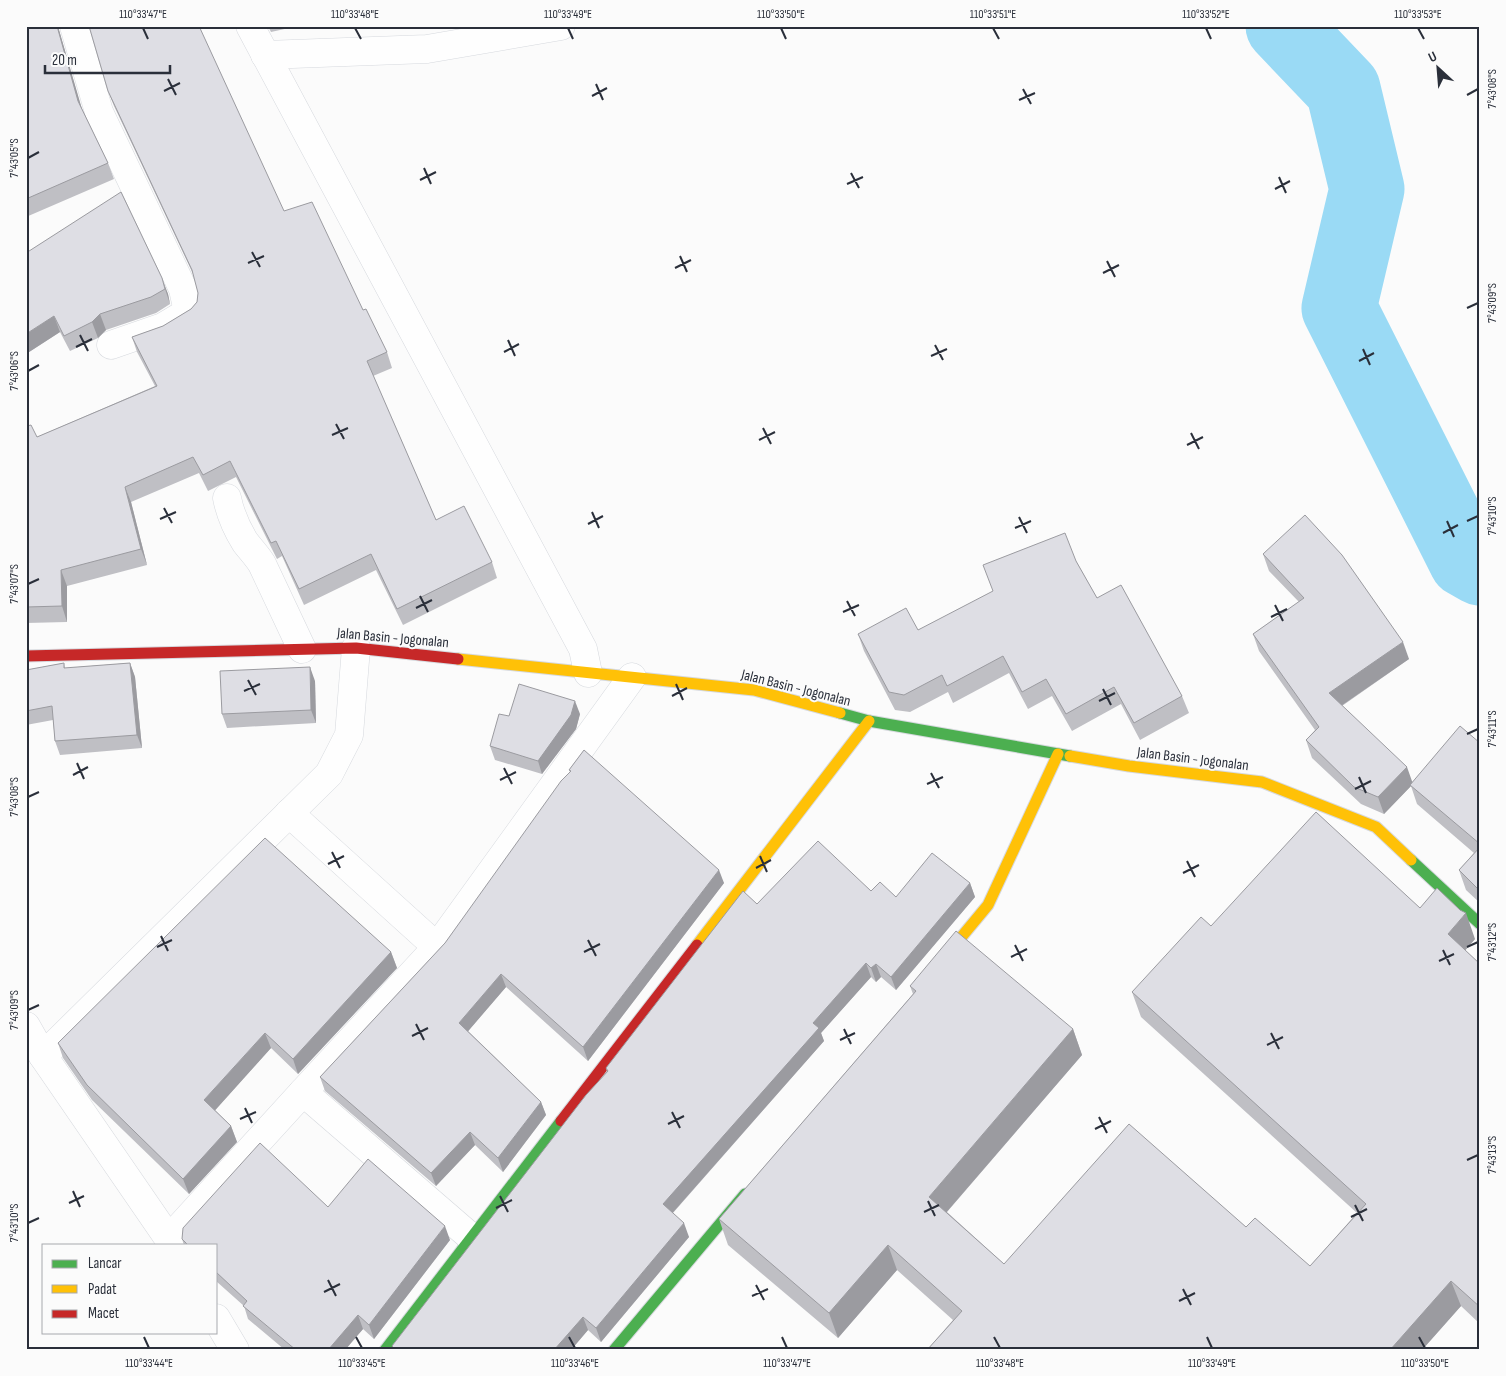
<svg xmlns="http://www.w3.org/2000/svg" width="1506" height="1376" font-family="'Sofia Sans Condensed',sans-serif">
  <rect width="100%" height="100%" fill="#fbfbfb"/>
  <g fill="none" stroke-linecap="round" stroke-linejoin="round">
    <polyline stroke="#9adaf5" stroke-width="75" points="1283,26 1343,89 1367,189 1339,308 1466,560 1480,568"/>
    <g stroke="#d6d9de" stroke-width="29">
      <g id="street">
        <polyline points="74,26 99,112 183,289 188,312 163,327 111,345"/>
        <polyline points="250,26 583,649 588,673"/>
        <polyline points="265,55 427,49 561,26"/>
        <path d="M227 498C230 513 237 529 245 542 251 550 257 556 262 564L302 649"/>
        <polyline points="289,813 437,947"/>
        <polyline points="26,1026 43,1056 173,1245"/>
        <polyline points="43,1056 329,774 349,735 356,648"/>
        <polyline points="303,1092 472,1238"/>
        <polyline points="169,1239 303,1092 437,947 632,677"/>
        <polyline points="216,1318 235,1350"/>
      </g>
    </g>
    <g stroke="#d6d9de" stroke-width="13">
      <g id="fast">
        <polyline points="840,713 869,721 1070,756"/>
        <polyline points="1411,860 1480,924"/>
        <polyline points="385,1350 561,1121"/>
        <polyline points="614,1350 745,1194"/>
      </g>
    </g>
    <g stroke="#d6d9de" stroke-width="13">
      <g id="slow">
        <polyline points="458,659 754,690 840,713"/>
        <polyline points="1070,756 1129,766 1262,782 1376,827 1411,860"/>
        <polyline points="697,945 869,721"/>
        <polyline points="939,964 988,905 1058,754"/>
      </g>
    </g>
    <g stroke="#d6d9de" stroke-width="13">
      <g id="jam">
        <polyline points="26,656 356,648 458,659"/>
        <polyline points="561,1121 697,945"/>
      </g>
    </g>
    <use href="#street" stroke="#fefefe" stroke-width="28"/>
    <use href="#fast" stroke="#4caf50" stroke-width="11"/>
    <use href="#slow" stroke="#ffc107" stroke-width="11"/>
    <use href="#jam" stroke="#c62828" stroke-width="11"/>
  </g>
  <g fill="#bfbfc4">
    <polygon points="26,26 59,30 81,107 108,163 114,179 26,217"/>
    <polygon points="268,26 298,26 271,32"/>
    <polygon points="108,91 284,211 363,310 387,352 392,368 373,376 436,520 492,562 497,578 403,625 376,570 304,605 282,556 277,559 236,477 208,491 199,473 131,502 147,565 67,586 67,622 26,623 26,424 37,437 155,386 137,352 132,337 163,326 191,309 197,302 198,293 194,276 114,106"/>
    <polygon points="121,192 168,294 170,304 156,313 106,330 98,338 70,351 60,332 26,354"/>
    <polygon points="1263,554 1409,659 1342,706 1412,782 1480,743 1480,903 1466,890 1459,870 1474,853 1417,804 1411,786 1384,814 1361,804 1312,758 1306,740 1315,730 1259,651 1253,634 1299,602 1269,571"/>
    <polygon points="1076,561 1097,598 1182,696 1189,713 1140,740 1121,704 1072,731 1052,696 1028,709 1009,673 953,703 948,692 910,712 895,710 864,651 858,634 918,630"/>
    <polygon points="64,663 65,668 130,663 135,677 142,748 60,755 55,741 53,720 26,725 26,670"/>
    <polygon points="315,681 316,723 227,728 222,714"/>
    <polygon points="580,714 576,729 542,774 495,760 490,746 509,716"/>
    <polygon points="584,750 724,883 588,1061 506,987 468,1031 541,1102 546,1115 503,1172 475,1145 436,1186 325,1091 320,1077 445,943 570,772 569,770"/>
    <polygon points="970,883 975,897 896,990 881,977 876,982 871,977 821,1033 824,1041 673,1213 689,1237 601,1342 588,1330 571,1350 394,1350 392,1346 607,1072 606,1068 757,904 871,891 896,897"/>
    <polygon points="1420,908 1475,939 1465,950 1480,964 1480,1324 1461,1306 1422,1350 927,1350 953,1320 897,1270 838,1338 728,1245 719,1219 913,994 910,986 1073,1029 1082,1055 947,1212 1004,1264 1246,1227 1310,1266 1357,1213 1141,1017 1132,992 1211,926"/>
    <polygon points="391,952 397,968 298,1074 271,1048 215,1110 231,1126 237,1142 189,1194 92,1100 63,1058 58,1043"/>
    <polygon points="328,1207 450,1240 374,1339 363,1329 345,1350 285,1350 248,1319 244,1306 216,1281 216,1245 184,1245 182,1239"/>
  </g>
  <g fill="#9b9ba0">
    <polygon points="57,26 59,26 59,30 84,116 78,101"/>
    <polygon points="162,278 168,294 170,304 165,289"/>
    <polygon points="100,314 106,330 98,338 92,322"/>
    <polygon points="54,316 60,332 26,354 26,334"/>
    <polygon points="125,487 131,502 147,565 141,549"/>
    <polygon points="61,570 67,586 67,622 62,606"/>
    <polygon points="1403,642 1409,659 1335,710 1329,693"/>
    <polygon points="130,663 135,677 142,748 137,735"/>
    <polygon points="310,667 315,681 316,723 311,710"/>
    <polygon points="575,701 580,714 576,729 542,774 538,761"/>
    <polygon points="1407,767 1413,784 1410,785 1411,786 1384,814 1378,797"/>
    <polygon points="719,870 724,883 588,1061 583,1047"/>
    <polygon points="970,883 975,897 896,990 891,977"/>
    <polygon points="1466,913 1475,939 1457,960 1448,934"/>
    <polygon points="391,952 397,968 298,1074 293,1059"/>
    <polygon points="866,963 871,977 821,1033 824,1041 668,1218 663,1204 813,1023"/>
    <polygon points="876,964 881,977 876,982 871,968"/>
    <polygon points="501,974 506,987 464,1036 459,1023"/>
    <polygon points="1073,1029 1082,1055 938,1222 929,1197"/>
    <polygon points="265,1033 271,1048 210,1116 204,1100"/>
    <polygon points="541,1102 546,1115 503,1172 498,1158"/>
    <polygon points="231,1126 237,1142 189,1194 183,1179"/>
    <polygon points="470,1132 475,1145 436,1186 431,1173"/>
    <polygon points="684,1223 689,1237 601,1342 596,1328"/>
    <polygon points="445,1226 450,1240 374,1339 369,1325"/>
    <polygon points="888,1245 897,1270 838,1338 829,1313"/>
    <polygon points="1451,1281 1461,1306 1422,1350 1390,1350"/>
    <polygon points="358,1315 363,1329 345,1350 328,1350"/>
    <polygon points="583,1317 588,1330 571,1350 554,1350"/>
  </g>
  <g fill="#dedee4" stroke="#9b9ba0">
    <polygon points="26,26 57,26 78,101 108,163 26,199"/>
    <polygon points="89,26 199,26 284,211 312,202 363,310 366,309 387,352 367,361 436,520 464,506 492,562 397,609 371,554 299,589 276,541 271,543 230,461 203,475 193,457 125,487 141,549 61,570 62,606 26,607 26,424 27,426 31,425 37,437 157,386 132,337 163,326 191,309 197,302 198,293 192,270 108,91"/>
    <polygon points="121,192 162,278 165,289 151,297 100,314 92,322 64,336 54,316 26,334 26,253"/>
    <polygon points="1305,515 1342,555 1403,642 1329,693 1407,767 1378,797 1354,787 1306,740 1319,727 1253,634 1304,598 1263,554"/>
    <polygon points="1065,533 1076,561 1097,598 1121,585 1182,696 1134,723 1114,687 1066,714 1046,679 1022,692 1003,656 947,686 942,675 904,695 889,692 858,634 906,608 918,630 993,591 983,565"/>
    <polygon points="64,663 64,668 130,663 137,735 55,741 52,706 26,711 26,670"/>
    <polygon points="310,667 311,710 222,714 220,671"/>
    <polygon points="519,684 575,701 571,715 538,761 490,746 499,714 509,716"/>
    <polygon points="1460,726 1480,743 1480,844 1410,785"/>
    <polygon points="584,750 719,870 583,1047 501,974 459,1023 541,1102 498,1158 470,1132 431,1173 320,1077 445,943 561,781 571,771 569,770"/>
    <polygon points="1316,812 1420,908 1437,888 1460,910 1466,913 1448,934 1480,964 1480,1307 1451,1281 1390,1350 927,1350 962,1311 888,1245 829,1313 719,1219 916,991 910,986 956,931 1073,1029 929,1197 1004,1264 1129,1124 1246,1227 1255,1218 1310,1266 1366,1204 1132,992 1201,917 1211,926"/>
    <polygon points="265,838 391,952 293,1059 265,1033 204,1100 231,1126 183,1179 87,1085 58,1043"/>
    <polygon points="818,841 871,891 880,882 896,897 932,853 970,883 891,977 876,964 871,968 866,963 813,1023 819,1028 663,1204 684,1223 596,1328 583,1317 554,1350 396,1350 392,1346 586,1095 608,1071 606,1068 743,891 757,904"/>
    <polygon points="1480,847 1480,891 1459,870"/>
    <polygon points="260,1143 328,1207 368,1159 445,1226 369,1325 358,1315 328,1350 296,1350 243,1306 247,1301 216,1272 216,1245 188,1245 182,1239 183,1228"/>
  </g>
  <path fill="none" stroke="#2a2f3a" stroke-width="2" d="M143 28 148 39M355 28 361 39M568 28 573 39M781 28 786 39M993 28 999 39M1206 28 1211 39M1418 28 1424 39M168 79 176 95M596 84 603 100M1023 89 1031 104M164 91 180 83M1467 95 1478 89M592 96 607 88M1019 100 1035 93M28 158 39 152M424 168 431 184M851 173 859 188M1279 177 1286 193M420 180 436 172M847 184 863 177M1275 189 1290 181M252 252 260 267M680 256 687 272M1107 261 1115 277M248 263 264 256M675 268 691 260M1103 273 1119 265M1467 308 1478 303M80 335 88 351M508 340 515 356M935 345 943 360M76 347 92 339M1363 349 1370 365M504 352 519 344M931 356 947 349M1359 361 1374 353M28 371 39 365M336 424 344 439M763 428 771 444M1191 433 1199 449M332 435 348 428M759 440 775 432M1187 445 1203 437M164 508 172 523M592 512 599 528M1019 517 1027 533M160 519 176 512M1447 521 1454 537M1467 521 1478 516M588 524 603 516M1015 528 1031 521M1443 533 1458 525M28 584 39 579M420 596 428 612M847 601 855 616M1275 605 1283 621M416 608 432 600M843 612 859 605M1271 617 1287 609M248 680 256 695M676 684 683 700M1103 689 1111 705M244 691 260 684M672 696 687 688M1099 701 1115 693M1467 734 1478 729M77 763 84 779M504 768 512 784M931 773 939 788M73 775 88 767M1359 777 1366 793M500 780 516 772M927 784 943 777M1355 789 1371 781M28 797 39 792M332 852 340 868M760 856 767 872M1187 861 1195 877M328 864 344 856M756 868 771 860M1183 873 1199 865M161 936 168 951M588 940 596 956M1015 945 1023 961M157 947 172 940M1467 947 1478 942M1443 950 1450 965M584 952 600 944M1011 957 1027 949M1439 961 1454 954M28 1010 39 1005M416 1024 424 1040M844 1029 851 1044M1271 1033 1279 1049M412 1036 428 1028M840 1040 855 1033M1267 1045 1283 1037M245 1108 252 1123M672 1112 680 1128M1099 1117 1107 1133M240 1119 256 1112M668 1124 684 1116M1095 1129 1111 1121M1467 1160 1478 1155M73 1191 80 1207M500 1196 508 1212M928 1201 935 1216M69 1203 84 1196M1355 1205 1363 1221M496 1208 512 1200M924 1212 939 1205M1351 1217 1367 1209M28 1223 39 1218M328 1280 336 1296M756 1285 764 1300M1183 1289 1191 1305M324 1292 340 1284M752 1296 768 1289M1179 1301 1195 1293M144 1337 149 1348M356 1337 362 1348M569 1337 575 1348M782 1337 787 1348M994 1337 1000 1348M1207 1337 1212 1348M1419 1337 1425 1348"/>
  <g text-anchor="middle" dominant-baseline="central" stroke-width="4" stroke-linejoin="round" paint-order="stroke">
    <g font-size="15" fill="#2a2f3a" stroke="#fbfbfb">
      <text transform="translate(393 638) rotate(5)">Jalan Basin - Jogonalan</text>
      <text transform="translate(796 688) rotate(14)">Jalan Basin - Jogonalan</text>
      <text transform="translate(1193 759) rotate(7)">Jalan Basin - Jogonalan</text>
    </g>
  </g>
  <rect width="1506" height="1376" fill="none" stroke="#fbfbfb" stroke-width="55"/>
  <rect x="42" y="1244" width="175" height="90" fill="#fbfbfb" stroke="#a7a9ae"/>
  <rect x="52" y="1260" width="25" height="8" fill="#4caf50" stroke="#a7a9ae"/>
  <text x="88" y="1268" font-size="15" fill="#2a2f3a">Lancar</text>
  <rect x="52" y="1285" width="25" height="8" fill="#ffc107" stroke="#a7a9ae"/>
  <text x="88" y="1294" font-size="15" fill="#2a2f3a">Padat</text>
  <rect x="52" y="1310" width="25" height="8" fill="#c62828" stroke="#a7a9ae"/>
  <text x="88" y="1318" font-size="15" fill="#2a2f3a">Macet</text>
  <g transform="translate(1438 68) rotate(334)" stroke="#fbfbfb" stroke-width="4" paint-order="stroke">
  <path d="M0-4L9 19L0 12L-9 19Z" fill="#2a2f3a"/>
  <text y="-8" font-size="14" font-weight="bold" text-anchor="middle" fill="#2a2f3a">U</text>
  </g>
  <path d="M45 65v8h125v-8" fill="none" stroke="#2a2f3a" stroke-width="2.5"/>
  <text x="52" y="65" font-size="15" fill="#2a2f3a" stroke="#fbfbfb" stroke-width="4" paint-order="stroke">20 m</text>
  <rect x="28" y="28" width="1450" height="1320" fill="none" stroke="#2a2f3a" stroke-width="2"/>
  <g font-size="12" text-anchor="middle" fill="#2a2f3a">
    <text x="143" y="18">110°33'47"E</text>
    <text x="355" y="18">110°33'48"E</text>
    <text x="568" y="18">110°33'49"E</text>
    <text x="781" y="18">110°33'50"E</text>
    <text x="993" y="18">110°33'51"E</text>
    <text x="1206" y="18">110°33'52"E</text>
    <text x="1418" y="18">110°33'53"E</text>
    <text transform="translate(1492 89) rotate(-90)" y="4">7°43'08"S</text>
    <text transform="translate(14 158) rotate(-90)" y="4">7°43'05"S</text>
    <text transform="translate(1492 303) rotate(-90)" y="4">7°43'09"S</text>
    <text transform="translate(14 371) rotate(-90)" y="4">7°43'06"S</text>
    <text transform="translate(1492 516) rotate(-90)" y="4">7°43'10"S</text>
    <text transform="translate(14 584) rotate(-90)" y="4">7°43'07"S</text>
    <text transform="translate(1492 729) rotate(-90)" y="4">7°43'11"S</text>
    <text transform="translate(14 797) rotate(-90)" y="4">7°43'08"S</text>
    <text transform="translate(1492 942) rotate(-90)" y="4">7°43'12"S</text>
    <text transform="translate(14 1010) rotate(-90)" y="4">7°43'09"S</text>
    <text transform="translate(1492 1155) rotate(-90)" y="4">7°43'13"S</text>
    <text transform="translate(14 1223) rotate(-90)" y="4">7°43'10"S</text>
    <text x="149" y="1367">110°33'44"E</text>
    <text x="362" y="1367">110°33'45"E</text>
    <text x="575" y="1367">110°33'46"E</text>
    <text x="787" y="1367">110°33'47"E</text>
    <text x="1000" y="1367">110°33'48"E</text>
    <text x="1212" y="1367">110°33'49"E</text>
    <text x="1425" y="1367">110°33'50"E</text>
  </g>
</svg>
